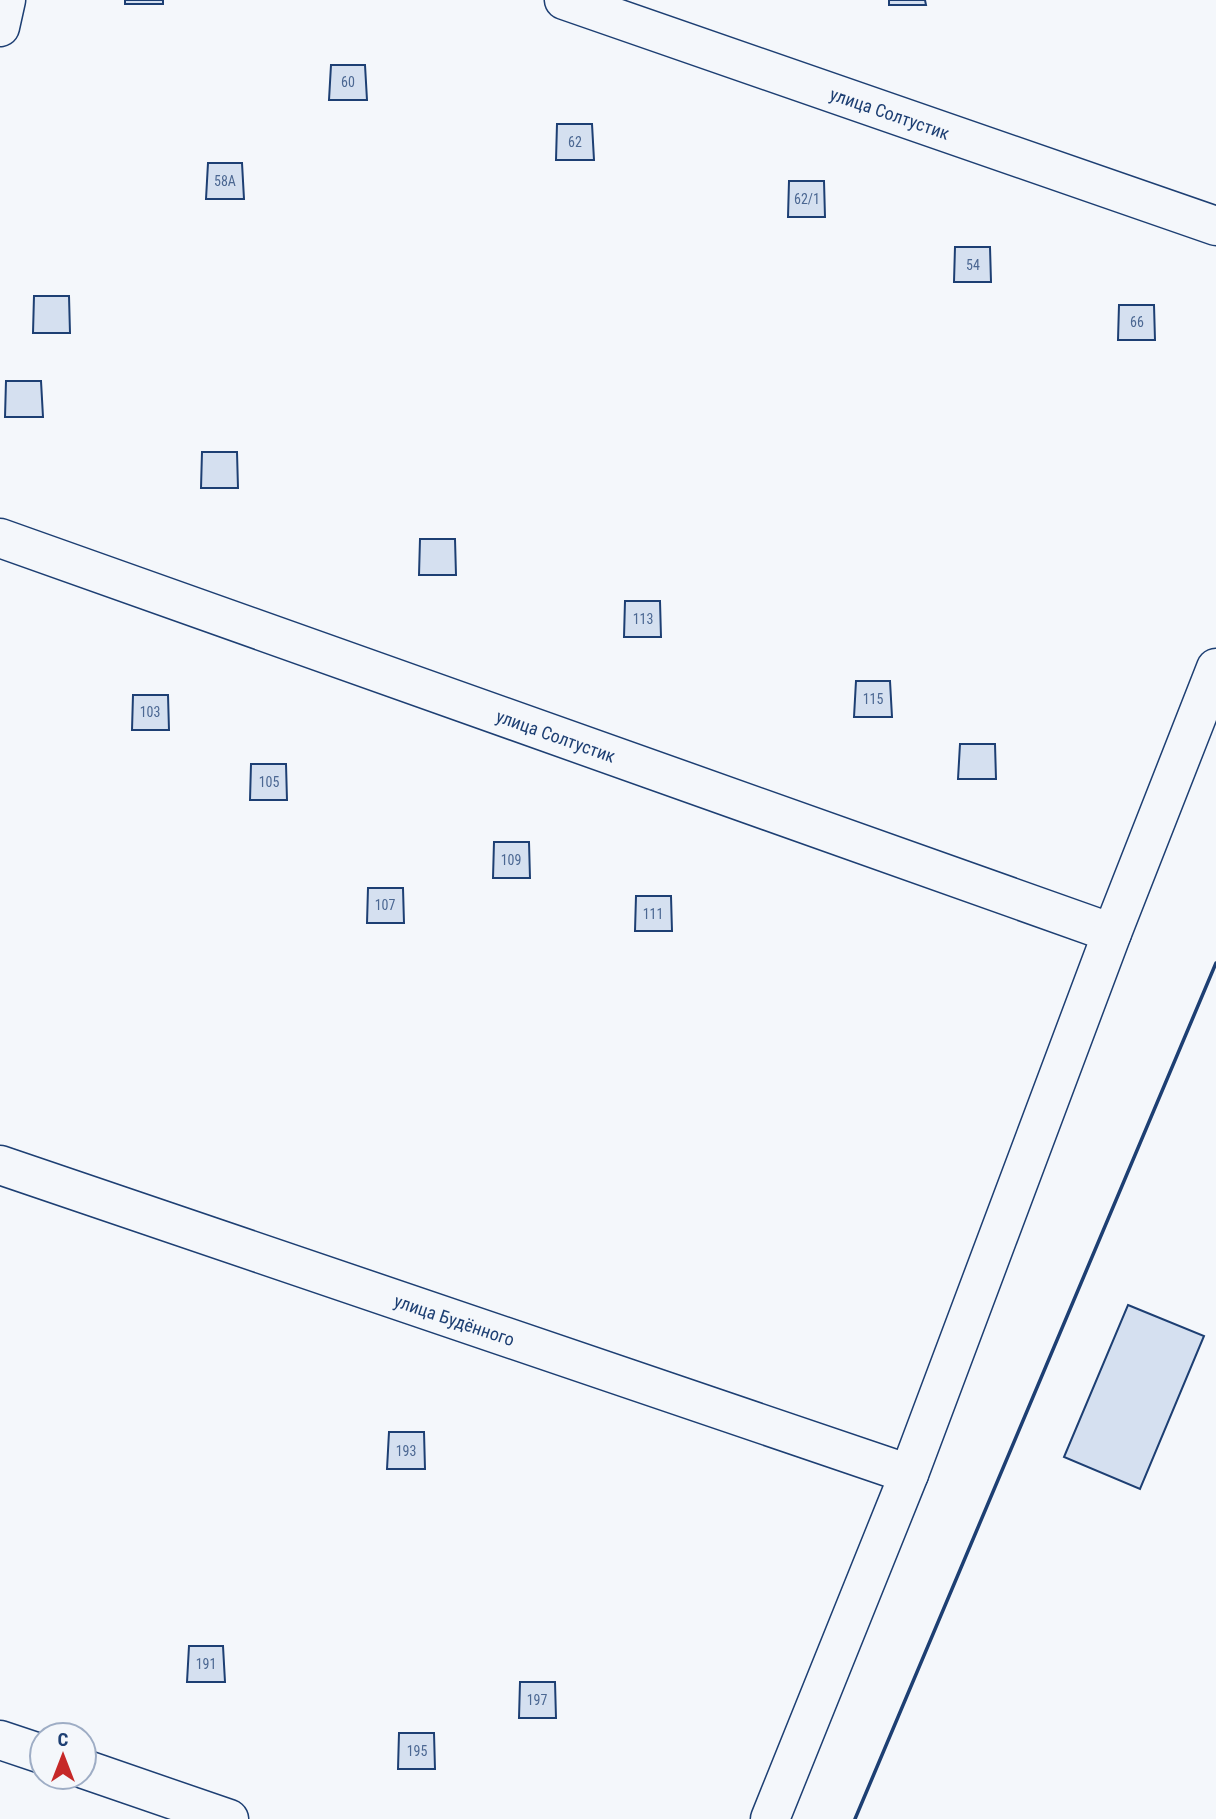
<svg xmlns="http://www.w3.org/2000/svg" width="1216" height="1819" font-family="'Roboto Condensed',sans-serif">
  <rect width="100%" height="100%" fill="#f4f7fb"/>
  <g fill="#d5e0f0" stroke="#1d3f73" stroke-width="2">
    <rect x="125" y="0" width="38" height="4"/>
    <polygon points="889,0 925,0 926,5 889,5"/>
    <polygon points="331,65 365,65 367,100 329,100"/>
    <polygon points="557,124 592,124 594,160 556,160"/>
    <polygon points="208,163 242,163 244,199 206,199"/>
    <polygon points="789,181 824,181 825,217 788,217"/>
    <polygon points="955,247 990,247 991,282 954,282"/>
    <polygon points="34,296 69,296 70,333 33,333"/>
    <polygon points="1119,305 1154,305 1155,340 1118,340"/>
    <polygon points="6,381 41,381 43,417 5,417"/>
    <polygon points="202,452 237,452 238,488 201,488"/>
    <polygon points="420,539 455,539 456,575 419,575"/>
    <polygon points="625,601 660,601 661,637 624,637"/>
    <polygon points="856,681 890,681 892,717 854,717"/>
    <polygon points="133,695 168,695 169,730 132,730"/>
    <polygon points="960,744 995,744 996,779 958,779"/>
    <polygon points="251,764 286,764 287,800 250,800"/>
    <polygon points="494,842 529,842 530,878 493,878"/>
    <polygon points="368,888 403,888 404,923 367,923"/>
    <polygon points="636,896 671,896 672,931 635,931"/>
    <polygon points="1128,1305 1204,1336 1140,1489 1064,1457"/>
    <polygon points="389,1432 424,1432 425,1469 387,1469"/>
    <polygon points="189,1646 223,1646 225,1682 187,1682"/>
    <polygon points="520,1682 555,1682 556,1718 519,1718"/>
    <polygon points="399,1733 434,1733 435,1769 398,1769"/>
  </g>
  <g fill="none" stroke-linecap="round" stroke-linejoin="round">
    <g stroke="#1d3f73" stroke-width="41">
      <g id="street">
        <path id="s1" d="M564 0 1216 226"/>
        <polyline points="0,27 6,0"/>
        <path id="s2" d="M0 538 1112 933"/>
        <path id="s3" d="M0 1165 909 1474"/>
        <polyline points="0,1740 42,1754"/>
        <polyline points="84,1769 229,1819"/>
        <polyline points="770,1819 909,1474 1112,933 1216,668"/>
      </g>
    </g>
    <use href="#street" stroke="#f4f7fb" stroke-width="38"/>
    <polyline stroke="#1d3f73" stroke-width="3.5" points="855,1819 1216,963"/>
  </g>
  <g text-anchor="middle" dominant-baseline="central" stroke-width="5" stroke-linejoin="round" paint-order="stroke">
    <g font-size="14" fill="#4b6792">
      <text x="348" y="82">60</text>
      <text x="575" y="142">62</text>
      <text x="225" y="181">58А</text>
      <text x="807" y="199">62/1</text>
      <text x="973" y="265">54</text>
      <text x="1137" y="322">66</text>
      <text x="643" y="619">113</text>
      <text x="873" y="699">115</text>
      <text x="150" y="712">103</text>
      <text x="269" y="782">105</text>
      <text x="511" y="860">109</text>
      <text x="385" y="905">107</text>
      <text x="653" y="914">111</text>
      <text x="406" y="1451">193</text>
      <text x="206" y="1664">191</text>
      <text x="537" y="1700">197</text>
      <text x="417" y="1751">195</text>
    </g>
    <g font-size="18" fill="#1d3f73" stroke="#f4f7fb">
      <text stroke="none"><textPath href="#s1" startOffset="345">улица Солтустик</textPath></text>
      <text stroke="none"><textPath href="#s2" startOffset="590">улица Солтустик</textPath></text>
      <text stroke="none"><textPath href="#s3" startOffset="480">улица Будённого</textPath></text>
    </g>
  </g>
  <g transform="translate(63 1756)"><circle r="33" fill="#f4f7fb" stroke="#9eadc5" stroke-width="2"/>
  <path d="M0-5L12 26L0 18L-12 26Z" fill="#c62828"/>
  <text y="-10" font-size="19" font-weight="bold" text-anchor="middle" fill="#1d3f73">С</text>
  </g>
</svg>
